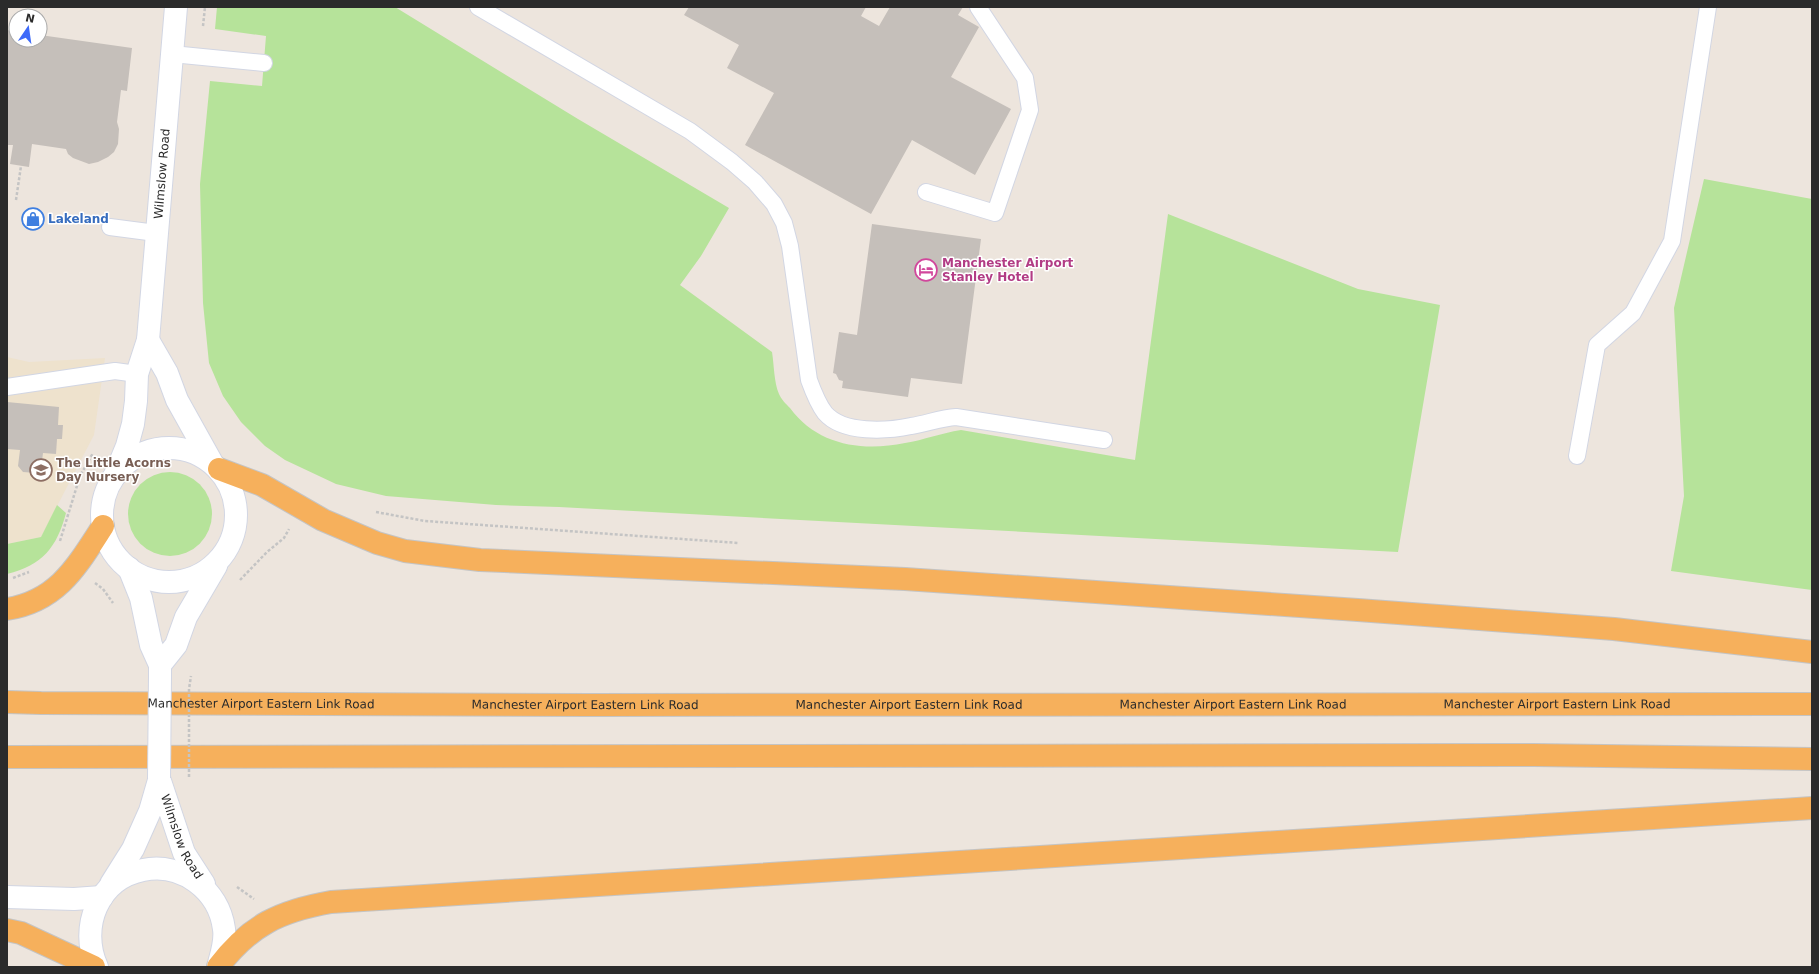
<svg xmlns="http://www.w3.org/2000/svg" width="1819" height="974" font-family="'DejaVu Sans',sans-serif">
  <rect width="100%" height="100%" fill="#ede5dd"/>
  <polygon fill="#eee2cd" points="7,357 29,362 105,358 94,435 41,537 7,544"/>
  <g fill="#b6e39a">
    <path d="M217 7H395L578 119 729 208 701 256 680 285 772 352C774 364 774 383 779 394 781 399 786 404 790 408 817 445 862 452 905 443 924 440 941 433 961 430L1135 460 1168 214 1358 289 1440 305 1398 552 559 507 496 505 386 496 336 484 285 460 265 446 241 422 223 396 209 363 203 303 200 184 210 81 262 86 266 36 215 29Z"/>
    <polygon points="1704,179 1812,199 1812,590 1671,571 1684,496 1674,308"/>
    <circle cx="170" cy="514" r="42"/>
    <path d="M57 505 66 513C57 547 43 565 7 574V544L41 537Z"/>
  </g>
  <g fill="#c5bfba">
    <polygon points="689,7 866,7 861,16 879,26 890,7 963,7 958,15 979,27 951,77 1011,109 975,175 912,140 871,214 745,145 774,93 727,68 739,45 684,15"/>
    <polygon points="7,30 16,32 16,40 40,40 40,35 132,48 127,91 121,90 117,122 119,129 118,144 114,152 108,157 98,162 89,164 73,158 68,154 66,149 32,144 29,167 10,164 13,145 7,145"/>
    <polygon points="872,224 981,239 962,384 911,378 908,397 842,388 843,381 839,380 836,374 833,373 839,332 857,335"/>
    <polygon points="7,402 59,407 58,425 63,425 62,439 57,439 56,454 43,453 41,469 36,473 23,472 18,466 20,450 7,449"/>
  </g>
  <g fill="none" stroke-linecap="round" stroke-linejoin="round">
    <g stroke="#d2d6e3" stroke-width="18">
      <g id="service">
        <path d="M478 7 690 131 732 162 755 182 774 204 784 223 790 246 809 380C813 391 818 404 825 413 843 434 887 431 911 426 926 424 940 418 956 417L1104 440"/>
        <polyline points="172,54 264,63"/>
        <polyline points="926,192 995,213 1030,110 1025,78 978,7"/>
        <polyline points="110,227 156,233"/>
        <polyline points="7,387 115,371 137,374"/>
        <polyline points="1577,456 1597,345 1633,313 1672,241 1708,7"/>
      </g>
    </g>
    <g stroke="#d2d6e3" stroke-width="24">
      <polyline id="minor" points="7,897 74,899 102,897"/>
    </g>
    <g stroke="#d2d6e3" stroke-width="24">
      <g id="secondary">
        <polyline points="148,340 167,373 177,400 211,461"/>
        <circle cx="169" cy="515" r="67"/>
        <path id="s1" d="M115 475 127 446 133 424 136 401 137 374 148 340 176 7"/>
        <polyline points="129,568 141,598 151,645 160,665 160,676"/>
        <polyline points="160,665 176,645 186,617 216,566"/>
        <path id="s2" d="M159 778 184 853 204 884"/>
        <polyline points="111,884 133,849 150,811 159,780"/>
        <path d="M97 967C79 927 98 879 143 870 182 862 219 890 224 929 226 942 221 955 218 967"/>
      </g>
    </g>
    <g stroke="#c4c4c4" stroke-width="24">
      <g id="trunk">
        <polyline points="219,469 262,485 323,520 377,543 405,551 480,560 905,579 1358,610 1614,629 1812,652"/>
        <path d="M7 609C58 601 77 566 103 526"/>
        <path id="s3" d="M7 702 41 703 591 705 1812 704"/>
        <polyline points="7,757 1534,755 1812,759"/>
        <polyline points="7,930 21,933 94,967"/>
        <path d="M218 967C250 925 280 911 331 902L1812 808"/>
      </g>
    </g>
    <g stroke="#c4c4c4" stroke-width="2.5" stroke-dasharray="3 2" stroke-linecap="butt">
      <polyline points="203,26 205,7"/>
      <polyline points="16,200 21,166"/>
      <polyline points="376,512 425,521 739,543"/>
      <polyline points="60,541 80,476 93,453"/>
      <polyline points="13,578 29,572"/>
      <polyline points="240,580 267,552 284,538 289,529"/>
      <polyline points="95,583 103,589 113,603"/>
      <polyline points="237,887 254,899"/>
    </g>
    <use href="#service" stroke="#fff" stroke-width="16"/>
    <use href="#minor" stroke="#fff" stroke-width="22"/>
    <use href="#secondary" stroke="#fff" stroke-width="22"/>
    <use href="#trunk" stroke="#f6b05c" stroke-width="22"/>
    <g stroke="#d2d6e3" stroke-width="24" stroke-linecap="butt">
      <polyline id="secondary-bridge" points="159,778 160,676"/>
    </g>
    <polyline stroke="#c4c4c4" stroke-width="2.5" stroke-dasharray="3 2" stroke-linecap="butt" points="189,777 189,689 191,676"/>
    <use href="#secondary-bridge" stroke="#fff" stroke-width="22"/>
  </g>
  <defs>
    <g id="shop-ring" transform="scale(1.15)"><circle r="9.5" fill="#fff" stroke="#3f7fe0" stroke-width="1.5"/><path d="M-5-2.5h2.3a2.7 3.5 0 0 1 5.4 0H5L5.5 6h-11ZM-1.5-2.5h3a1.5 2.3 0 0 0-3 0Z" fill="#3f7fe0"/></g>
    <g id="hotel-ring" transform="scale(1.15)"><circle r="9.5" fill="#fff" stroke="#d1479c" stroke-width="1.5"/><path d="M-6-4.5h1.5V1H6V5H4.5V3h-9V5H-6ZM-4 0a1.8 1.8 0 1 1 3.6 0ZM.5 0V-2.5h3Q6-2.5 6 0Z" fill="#d1479c"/></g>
    <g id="school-ring" transform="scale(1.15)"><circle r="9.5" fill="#fff" stroke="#8d6e63" stroke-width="1.5"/><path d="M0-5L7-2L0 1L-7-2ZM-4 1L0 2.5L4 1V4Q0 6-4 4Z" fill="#8d6e63"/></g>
  </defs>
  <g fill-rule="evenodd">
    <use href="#shop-ring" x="33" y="219"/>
    <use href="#hotel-ring" x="926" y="270"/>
    <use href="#school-ring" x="41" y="470"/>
  </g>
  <g text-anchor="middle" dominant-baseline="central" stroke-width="3" stroke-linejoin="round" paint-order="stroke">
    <g font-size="12" fill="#2b2b2b" stroke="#fff">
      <text stroke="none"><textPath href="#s1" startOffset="307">Wilmslow Road</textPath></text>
      <text stroke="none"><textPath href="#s3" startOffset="1226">Manchester Airport Eastern Link Road</textPath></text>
      <text stroke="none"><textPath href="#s3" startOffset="1550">Manchester Airport Eastern Link Road</textPath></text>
      <text stroke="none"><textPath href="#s3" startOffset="254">Manchester Airport Eastern Link Road</textPath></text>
      <text stroke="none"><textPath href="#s3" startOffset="578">Manchester Airport Eastern Link Road</textPath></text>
      <text stroke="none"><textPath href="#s3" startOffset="902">Manchester Airport Eastern Link Road</textPath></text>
      <text stroke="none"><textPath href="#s2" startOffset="63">Wilmslow Road</textPath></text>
    </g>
    <g font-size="12" font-weight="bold" fill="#366cbe" stroke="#fff" text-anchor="start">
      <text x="48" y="219">Lakeland</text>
    </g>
    <g font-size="12" font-weight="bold" fill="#b23c85" stroke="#fff" text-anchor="start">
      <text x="942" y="263">Manchester Airport<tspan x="942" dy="14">Stanley Hotel</tspan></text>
    </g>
    <g font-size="12" font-weight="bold" fill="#785e54" stroke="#fff" text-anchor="start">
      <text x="56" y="463">The Little Acorns<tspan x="56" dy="14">Day Nursery</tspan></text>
    </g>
  </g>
  <rect width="1819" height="974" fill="none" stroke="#2b2b2b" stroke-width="16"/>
  <g transform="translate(28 28) rotate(13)"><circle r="19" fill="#ffffff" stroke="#aaaaaa"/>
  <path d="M0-3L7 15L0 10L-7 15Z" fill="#3e6af9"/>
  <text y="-6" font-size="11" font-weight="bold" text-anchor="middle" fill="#2b2b2b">N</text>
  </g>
</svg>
